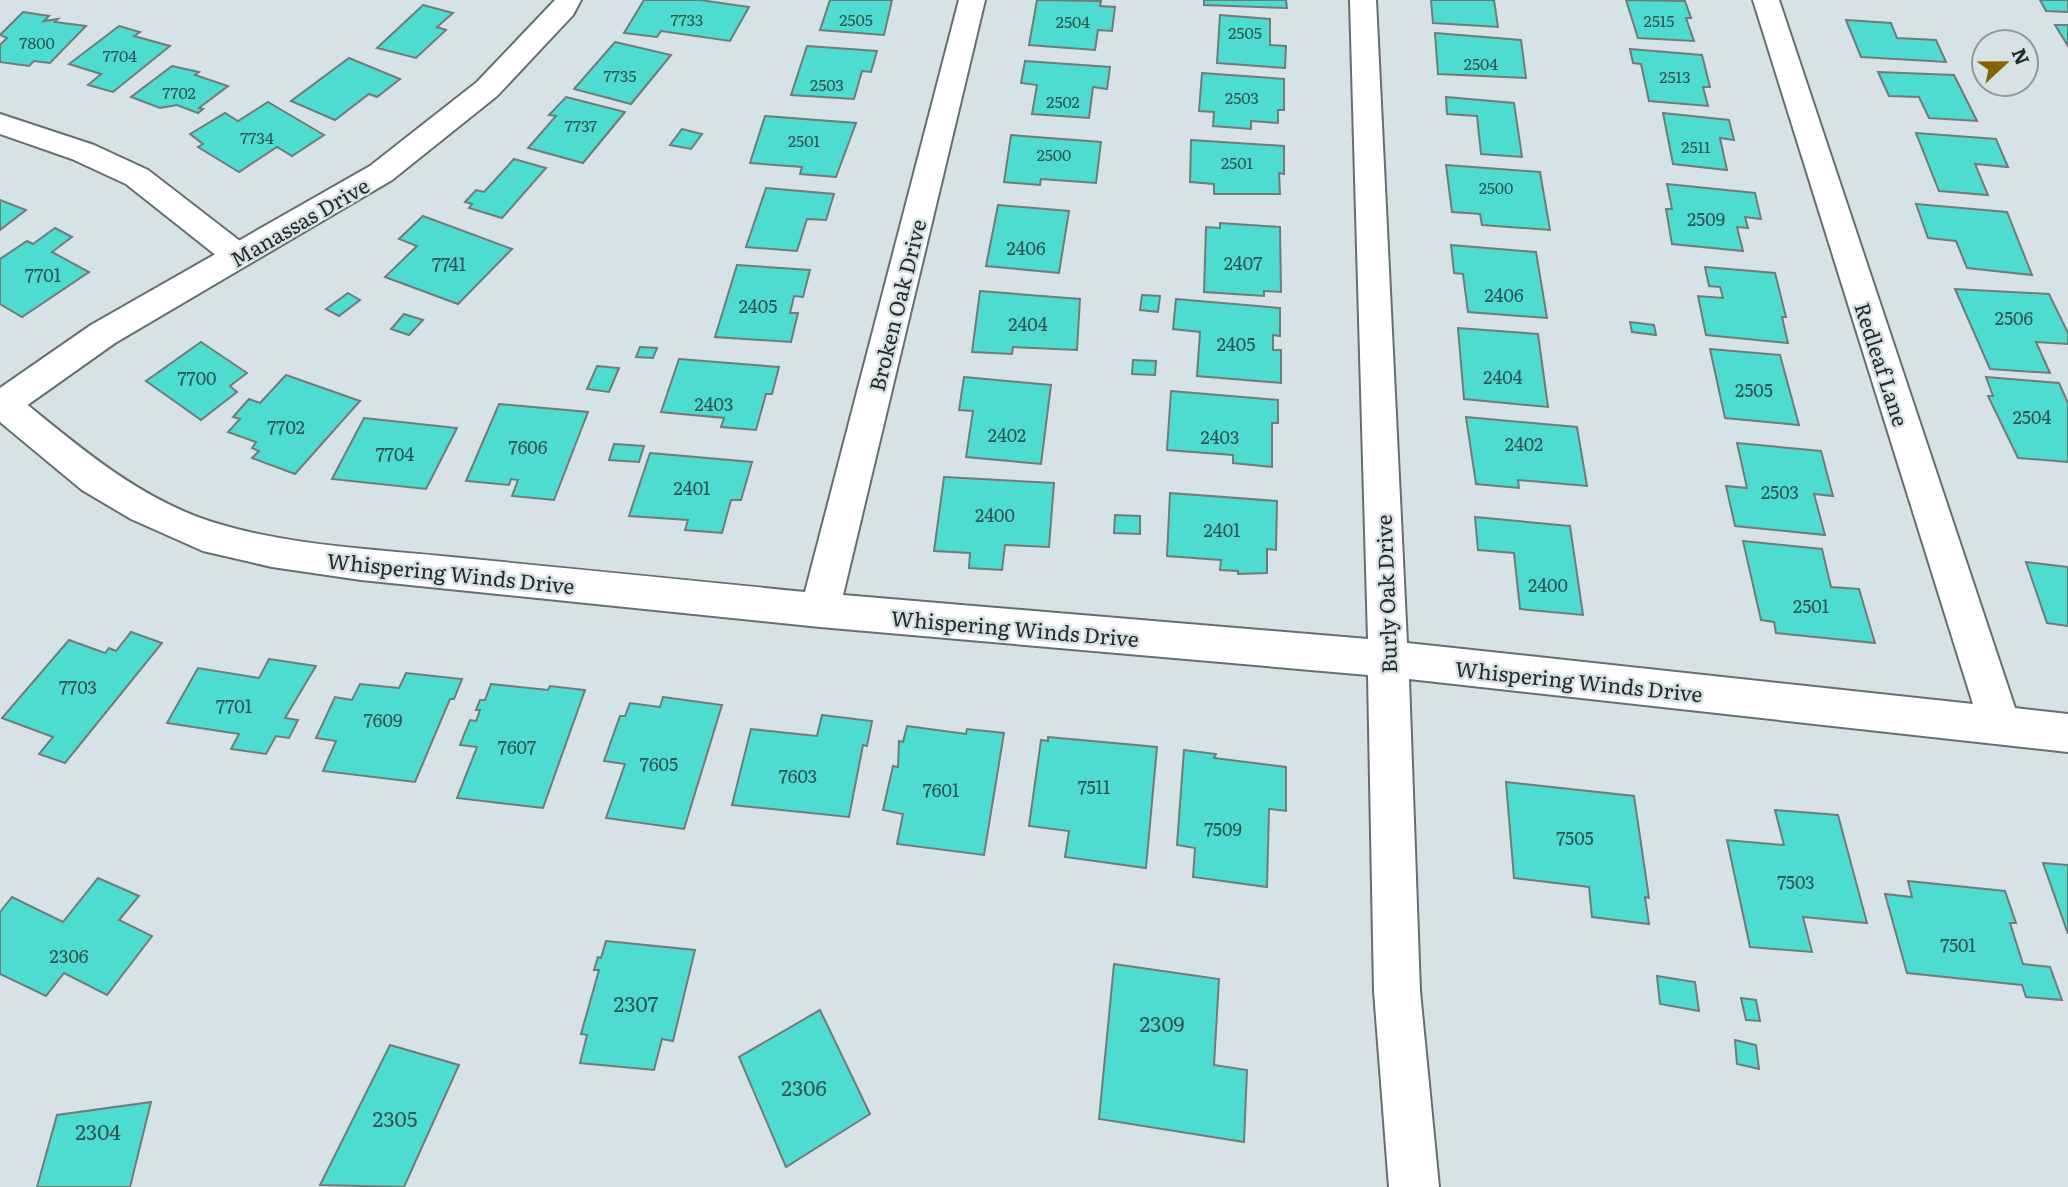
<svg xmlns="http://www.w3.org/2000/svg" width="2068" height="1187" font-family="Literata,serif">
  <rect width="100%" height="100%" fill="#d7e2e5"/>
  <g fill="#4ddccf" stroke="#717b7a" stroke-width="2">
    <polygon points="644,0 700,0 749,7 730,41 661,31 657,37 624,33"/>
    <polygon points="830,0 892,0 884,35 820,30"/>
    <polygon points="1037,0 1101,1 1100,6 1115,7 1112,31 1098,30 1095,50 1029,45"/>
    <polygon points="1204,0 1286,0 1287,8 1204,5"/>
    <polygon points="1431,0 1494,0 1498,27 1433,23"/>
    <polygon points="1626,0 1685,1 1691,18 1686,18 1694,41 1638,38"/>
    <polygon points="2040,0 2068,0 2068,12 2046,11"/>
    <polygon points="423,5 453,13 437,27 446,30 416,58 377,48"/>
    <polygon points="23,12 49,16 44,21 58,19 55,22 86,26 50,63 34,61 29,66 0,62 0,45 7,38 0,35"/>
    <polygon points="1220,15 1270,19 1270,45 1286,46 1285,68 1217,63"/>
    <polygon points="1846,20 1891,23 1897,38 1936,40 1946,62 1861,57"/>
    <polygon points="2055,25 2068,25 2068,46"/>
    <polygon points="119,26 140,32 134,36 170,46 113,92 88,85 101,74 69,64"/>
    <polygon points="1435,33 1521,40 1526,78 1438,74"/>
    <polygon points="615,42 671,55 631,104 574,89"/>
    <polygon points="807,46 877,51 871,72 862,71 854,99 791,95"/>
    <polygon points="1630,49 1702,55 1710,87 1703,87 1708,106 1649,101 1641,64 1633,63"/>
    <polygon points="349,58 400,79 377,97 369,94 335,120 291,101"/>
    <polygon points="1025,61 1110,67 1107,89 1093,87 1089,118 1032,114 1037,85 1021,83"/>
    <polygon points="172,66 199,72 195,75 228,86 199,108 203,109 198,113 177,105 160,108 131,97"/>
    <polygon points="1878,72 1954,75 1977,121 1929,118 1919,97 1889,96"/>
    <polygon points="1202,73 1284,79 1284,110 1278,110 1278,123 1251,121 1251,129 1213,126 1214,112 1199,111"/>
    <polygon points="566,97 625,112 583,163 528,148 556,116 549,115"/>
    <polygon points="1446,97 1514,103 1522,157 1481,154 1477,116 1447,114"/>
    <polygon points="268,102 324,135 292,156 277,147 239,172 198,147 203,144 190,134 225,113 238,121"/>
    <polygon points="1663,113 1729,120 1734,140 1720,138 1727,170 1673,164"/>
    <polygon points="765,116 856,123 836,177 800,174 802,167 750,163"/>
    <polygon points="682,129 702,134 691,149 670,145"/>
    <polygon points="1916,133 1996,139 2008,167 1975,164 1988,195 1939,191"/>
    <polygon points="1011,135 1101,142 1096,183 1041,179 1040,185 1004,182"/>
    <polygon points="1191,140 1284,146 1284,174 1279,173 1280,194 1214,194 1214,184 1190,182"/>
    <polygon points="514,159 546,168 502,218 469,208 472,204 465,202 476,190 484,192"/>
    <polygon points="1446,165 1540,172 1550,230 1482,225 1480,214 1452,212"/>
    <polygon points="1667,184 1755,193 1761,219 1745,217 1748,228 1737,227 1743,251 1672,244 1666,209 1672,209"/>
    <polygon points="766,188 834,194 826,220 807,219 797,251 746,247"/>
    <polygon points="0,200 26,210 0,230"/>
    <polygon points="1916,204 2007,212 2032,275 1967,268 1956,241 1928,238"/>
    <polygon points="998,205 1069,211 1059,273 986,266"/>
    <polygon points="423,216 512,249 458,304 385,277 417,246 399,239"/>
    <polygon points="1220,223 1280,227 1281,292 1264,291 1264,296 1204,292 1206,227 1220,228"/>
    <polygon points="55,228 72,237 52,252 89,272 22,317 0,304 0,259 27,241 33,244"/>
    <polygon points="1451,245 1536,252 1547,318 1468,312 1463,274 1454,273"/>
    <polygon points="737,265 810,270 803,297 794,296 790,313 798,313 791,342 715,337"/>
    <polygon points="1705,267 1775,273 1786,317 1782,317 1788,343 1706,335 1698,296 1723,298 1720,287 1709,286"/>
    <polygon points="1955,289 2049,294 2068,333 2068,344 2036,342 2050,373 1990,369"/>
    <polygon points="980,291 1080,299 1077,350 1013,347 1012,354 972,352"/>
    <polygon points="348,293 360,300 339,316 326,309"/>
    <polygon points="1142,295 1160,296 1158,312 1140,310"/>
    <polygon points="1176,299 1280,308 1280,336 1273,335 1273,350 1281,350 1281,383 1197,376 1200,332 1173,329"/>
    <polygon points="404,314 423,320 409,335 391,329"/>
    <polygon points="1630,322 1654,325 1656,335 1632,332"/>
    <polygon points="1458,328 1538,334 1548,407 1464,399"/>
    <polygon points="201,342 247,373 230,386 237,392 201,420 146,381"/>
    <polygon points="640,347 657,348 653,358 636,357"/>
    <polygon points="1710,349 1780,355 1799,425 1725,418"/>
    <polygon points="679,359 779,367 772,394 766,394 756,430 721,427 724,418 661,412"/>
    <polygon points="1133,360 1156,361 1155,375 1132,374"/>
    <polygon points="597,366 619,368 609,392 587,389"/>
    <polygon points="286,375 360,401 295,474 252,458 259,451 252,448 256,442 228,432 240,419 233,417 249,399 260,403"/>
    <polygon points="964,377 1051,385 1041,464 966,457 973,411 959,410"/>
    <polygon points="1986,377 2059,383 2068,403 2068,462 2018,458 1988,396 1993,396"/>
    <polygon points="1171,391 1278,400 1278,423 1272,423 1272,467 1233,463 1233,455 1167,450"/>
    <polygon points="499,404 588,412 554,500 512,496 518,480 511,479 509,485 466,481"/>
    <polygon points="1466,417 1577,427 1587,486 1518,480 1519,488 1476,484"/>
    <polygon points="364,418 457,428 426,489 332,479"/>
    <polygon points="1737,443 1821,451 1833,496 1814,494 1825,535 1735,526 1726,486 1747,488"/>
    <polygon points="614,444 644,446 639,462 609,460"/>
    <polygon points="650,453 752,462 741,500 731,500 722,533 685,530 688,520 629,516"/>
    <polygon points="944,477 1054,483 1049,547 1005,545 1002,570 969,568 970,553 934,551"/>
    <polygon points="1170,493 1277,501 1276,550 1267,549 1267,573 1238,574 1238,571 1220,570 1221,560 1167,556"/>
    <polygon points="1115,515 1140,516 1140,534 1114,533"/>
    <polygon points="1475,517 1570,526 1583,615 1520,609 1514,553 1478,550"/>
    <polygon points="1743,541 1822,549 1831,587 1859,589 1875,643 1776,633 1774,622 1761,620"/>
    <polygon points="2026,562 2068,567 2068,626 2047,623"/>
    <polygon points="131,632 162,643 65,763 39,754 53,737 2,718 69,640 105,653 109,648 116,651"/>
    <polygon points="269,659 316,666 285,718 298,720 289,738 276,736 266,754 231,749 239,734 167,723 198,668 259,678"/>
    <polygon points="406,673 462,679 454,699 450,699 415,782 323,771 336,741 316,738 335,697 352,700 360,684 399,688"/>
    <polygon points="491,684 548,690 550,686 585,690 543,808 457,798 477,747 460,745 470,720 476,721 480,710 476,710 480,700 485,700"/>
    <polygon points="663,697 722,705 684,829 606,818 625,764 604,761 620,716 625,716 630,703 660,707"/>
    <polygon points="822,715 872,721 867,746 863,745 849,817 732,805 751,729 817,736"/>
    <polygon points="907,726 966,734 967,729 1004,733 984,855 897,844 903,814 883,810 893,766 898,767 899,741 903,742"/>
    <polygon points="1048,737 1157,747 1146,868 1065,857 1069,831 1029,826 1041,740 1048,741"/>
    <polygon points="1184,750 1216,754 1214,758 1286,767 1286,811 1269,809 1267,887 1193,877 1195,848 1177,845"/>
    <polygon points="1506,782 1634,796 1649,898 1645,897 1649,924 1592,917 1589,887 1514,878"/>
    <polygon points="1775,810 1838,815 1867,923 1803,917 1812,952 1750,947 1727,840 1784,845"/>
    <polygon points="2043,863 2068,865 2068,934"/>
    <polygon points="98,878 139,896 119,920 152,936 107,995 64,973 46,996 0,974 0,912 12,897 63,922"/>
    <polygon points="1908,881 2005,891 2016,923 2010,923 2023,964 2050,967 2062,1000 2026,997 2022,985 1907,973 1885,894 1912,897"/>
    <polygon points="606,941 695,950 673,1041 662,1039 654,1070 580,1063 587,1035 581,1034 599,970 594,970 598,957 601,958"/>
    <polygon points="1114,964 1219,979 1214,1065 1247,1070 1244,1142 1099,1119"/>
    <polygon points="1657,976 1695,982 1699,1011 1660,1004"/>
    <polygon points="1741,998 1756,1000 1760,1021 1746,1020"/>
    <polygon points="820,1010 870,1114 786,1167 739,1057"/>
    <polygon points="1735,1040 1756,1045 1759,1069 1737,1064"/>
    <polygon points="390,1045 459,1065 404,1187 320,1185"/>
    <polygon points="151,1102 130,1187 37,1187 57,1115"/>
  </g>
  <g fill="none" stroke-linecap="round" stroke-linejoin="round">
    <g stroke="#646f71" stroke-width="4">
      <g id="street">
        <path d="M959 0H985L843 595 1368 639 1350 0H1376L1407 643 1973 704 1753 0H1779L2015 708 2068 714V752L1409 679 1420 991 1439 1187H1389L1374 991 1368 675 820 627 361 580 272 567 203 551 131 519 82 490 0 422 2 390 14 394C75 443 134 496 209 521 286 546 372 549 451 557 569 568 687 580 805 592Z"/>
        <polygon points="0,114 94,145 148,170 249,248 254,256 249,264 238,267 227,264 126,184 72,159 0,134"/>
      </g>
    </g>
    <g stroke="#646f71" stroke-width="4">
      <polygon id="secondary" points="555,0 581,0 573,15 497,96 392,180 115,343 12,416 0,420 0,388 91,325 370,166 477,82"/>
    </g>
    <use href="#street" fill="#fff" fill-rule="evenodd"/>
    <use href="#secondary" fill="#fff" fill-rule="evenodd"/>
  </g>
  <g text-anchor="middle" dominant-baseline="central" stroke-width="5" stroke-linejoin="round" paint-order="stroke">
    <g font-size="16" fill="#305654">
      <text x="687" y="19">7733</text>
      <text x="856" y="19">2505</text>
      <text x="1659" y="20">2515</text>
      <text x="1073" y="21">2504</text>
      <text x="1245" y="32">2505</text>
      <text x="37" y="42">7800</text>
      <text x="120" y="55">7704</text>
      <text x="1481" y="63">2504</text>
      <text x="620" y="75">7735</text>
      <text x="1675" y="76">2513</text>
      <text x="827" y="84">2503</text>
      <text x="179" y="92">7702</text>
      <text x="1242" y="97">2503</text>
      <text x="1063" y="101">2502</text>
      <text x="581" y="125">7737</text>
      <text x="257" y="137">7734</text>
      <text x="804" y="140">2501</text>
      <text x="1696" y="146">2511</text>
      <text x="1054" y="154">2500</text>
      <text x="1237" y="162">2501</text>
      <text x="1496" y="187">2500</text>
    </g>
    <g font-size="18" fill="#305654">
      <text x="1706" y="218">2509</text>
      <text x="1026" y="247">2406</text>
      <text x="1243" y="262">2407</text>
      <text x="449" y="263">7741</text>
      <text x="43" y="274">7701</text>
      <text x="1504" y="294">2406</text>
      <text x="758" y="305">2405</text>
      <text x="2014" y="317">2506</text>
      <text x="1028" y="323">2404</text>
      <text x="1236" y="343">2405</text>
      <text x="1503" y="376">2404</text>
      <text x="197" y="377">7700</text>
      <text x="1754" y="389">2505</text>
      <text x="714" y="403">2403</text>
      <text x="2032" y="416">2504</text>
      <text x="286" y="426">7702</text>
      <text x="1007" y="434">2402</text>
      <text x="1220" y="436">2403</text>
      <text x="1524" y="443">2402</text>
      <text x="528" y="446">7606</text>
      <text x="395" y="453">7704</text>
      <text x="692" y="487">2401</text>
      <text x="1780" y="491">2503</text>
      <text x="995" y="514">2400</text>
      <text x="1222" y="529">2401</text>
      <text x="1548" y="584">2400</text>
      <text x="1811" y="605">2501</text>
      <text x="78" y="686">7703</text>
      <text x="234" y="705">7701</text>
      <text x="383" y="719">7609</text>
      <text x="517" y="746">7607</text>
      <text x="659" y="763">7605</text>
      <text x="798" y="775">7603</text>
      <text x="1094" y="786">7511</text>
      <text x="941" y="789">7601</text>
      <text x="1223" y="828">7509</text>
      <text x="1575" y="837">7505</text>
      <text x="1796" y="881">7503</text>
      <text x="1958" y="944">7501</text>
      <text x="69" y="955">2306</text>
    </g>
    <g font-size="21" fill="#262a2b" stroke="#d7e2e5">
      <text transform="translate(299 221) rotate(-30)">Manassas Drive</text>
      <text transform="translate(896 305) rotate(-76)">Broken Oak Drive</text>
      <text transform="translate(1883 364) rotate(72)">Redleaf Lane</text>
      <text transform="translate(451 572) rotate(6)">Whispering Winds Drive</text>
      <text transform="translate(1385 594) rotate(-92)">Burly Oak Drive</text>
      <text transform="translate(1015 627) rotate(5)">Whispering Winds Drive</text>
      <text transform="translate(1579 680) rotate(6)">Whispering Winds Drive</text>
    </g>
    <g font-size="21" fill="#305654">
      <text x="636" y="1002">2307</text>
      <text x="1162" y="1022">2309</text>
      <text x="804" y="1086">2306</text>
      <text x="395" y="1117">2305</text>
      <text x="98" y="1130">2304</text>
    </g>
  </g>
  <g transform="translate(2005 63) rotate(68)"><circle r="33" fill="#d7e2e5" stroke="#90989b" stroke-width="2"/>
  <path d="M0-5L12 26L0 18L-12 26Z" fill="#856500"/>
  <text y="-10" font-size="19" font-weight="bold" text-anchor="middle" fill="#262a2b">N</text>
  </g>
</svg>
